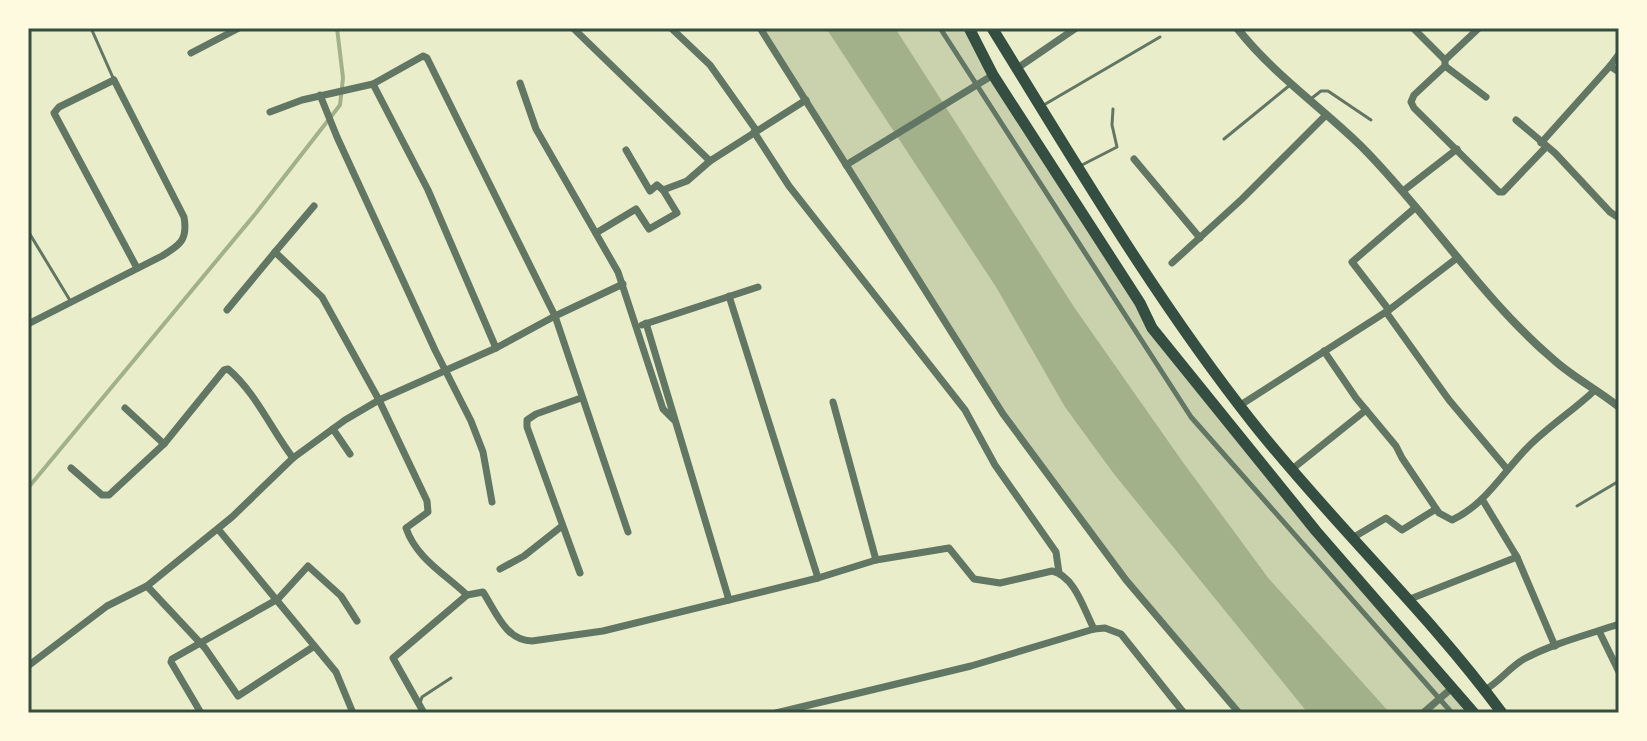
<svg xmlns="http://www.w3.org/2000/svg" width="1647" height="741" font-family="'IBM Plex Sans',sans-serif">
  <rect width="100%" height="100%" fill="#e9edc9"/>
  <polygon fill="#cad2ad" points="760,28 969,28 1152,328 1474,713 1237,713 1069,504 1003,414"/>
  <polygon fill="#a3b18a" points="826,28 895,28 1074,307 1182,461 1269,579 1390,713 1307,712 1114,474 1065,407 996,287"/>
  <g fill="none" stroke-linecap="round" stroke-linejoin="round">
    <polyline stroke="#a3b18a" stroke-width="4" points="28,488 256,213 340,105 343,78 337,28"/>
    <g stroke="#617663" stroke-width="3">
      <polyline points="91,28 114,80"/>
      <polyline points="1312,98 1321,91 1328,91 1371,120"/>
      <polyline points="1042,106 1160,37"/>
      <polyline points="1224,139 1290,85"/>
      <polyline points="1080,166 1117,147 1112,125 1113,109"/>
      <polyline points="28,231 71,302"/>
      <polyline points="1577,506 1619,481"/>
      <polyline points="420,703 422,697 451,678"/>
    </g>
    <polyline stroke="#617663" stroke-width="5" points="940,28 1191,417 1452,713"/>
    <g stroke="#617663" stroke-width="7">
      <polyline points="573,28 710,161 806,100"/>
      <polyline points="671,28 710,65 756,130"/>
      <polyline points="760,28 1003,414 1126,580 1239,713"/>
      <polyline points="1413,28 1445,60"/>
      <polyline points="1479,28 1445,60 1445,66 1414,95 1411,102 1414,108 1499,192 1503,192 1546,147"/>
      <polyline points="191,53 239,28"/>
      <polyline points="1619,54 1610,66 1619,72"/>
      <polyline points="1445,66 1486,97"/>
      <polyline points="1016,69 1076,28"/>
      <polyline points="520,83 536,129 618,272 663,409 673,419"/>
      <polyline points="373,84 428,190 496,348"/>
      <polyline points="320,95 337,137 435,350 471,421 483,452 492,502"/>
      <polyline points="270,112 302,100 373,84 423,56 427,58 555,316 628,532"/>
      <polyline points="1516,120 1555,153 1610,212 1619,218"/>
      <polyline points="754,132 789,186 965,410 995,465 1056,552 1059,573"/>
      <polyline points="1541,143 1610,66"/>
      <polyline points="626,150 650,191 657,185 663,190"/>
      <polyline points="1134,159 1200,238"/>
      <polyline points="846,165 993,75"/>
      <polyline points="1403,191 1457,149"/>
      <path d="M314 206 275 252 322 297 379 400 427 501 428 512 406 528C416 558 445 574 467 595"/>
      <polyline points="596,233 636,209 649,229 677,213 663,190 687,181 710,161"/>
      <polyline points="1172,263 1242,199 1326,115"/>
      <polyline points="729,296 818,578"/>
      <polyline points="227,310 275,252"/>
      <polyline points="1389,310 1352,262 1416,207"/>
      <polyline points="1386,312 1449,400 1507,469"/>
      <polyline points="646,323 729,600"/>
      <path d="M28 324 162 256C180 245 188 240 184 217L114 80 59 107 54 113 137 268"/>
      <polyline points="642,325 758,287"/>
      <path d="M1324 351 1356 398 1396 446 1402 458 1439 513 1452 520C1486 504 1502 473 1528 447 1549 426 1574 410 1595 390"/>
      <polyline points="833,402 876,560"/>
      <polyline points="1239,406 1389,310 1457,258"/>
      <polyline points="125,408 164,444"/>
      <polyline points="333,429 350,454"/>
      <path d="M71 468 102 495H109L164 444 224 370 228 369C256 393 271 429 293 458"/>
      <polyline points="1291,470 1366,410"/>
      <polyline points="1482,499 1517,557 1555,646"/>
      <polyline points="218,529 336,672 353,713"/>
      <polyline points="1354,537 1386,518 1402,530 1436,509"/>
      <polyline points="500,569 524,556 562,526"/>
      <polyline points="580,573 527,427 527,420 536,414 581,398"/>
      <polyline points="147,586 205,648 238,696 313,647"/>
      <polyline points="1410,599 1517,557"/>
      <polyline points="1599,631 1619,672"/>
      <polyline points="28,666 107,606 147,586 232,517 293,458 345,420 379,400 496,348 555,316 623,284"/>
      <path d="M1485 690C1499 682 1510 667 1524 659 1554 643 1587 635 1619 624"/>
      <polyline points="201,713 171,662 172,659 278,599 308,566 341,596 357,621"/>
      <path d="M424 713 393 658 467 595 483 592C496 612 506 641 532 641L603 631 818 578 876 560 949 548 974 579 1000 583 1052 571C1075 576 1084 610 1094 629"/>
      <polyline points="776,713 971,666 1094,629 1105,628 1121,634 1184,713"/>
      <polyline points="1423,713 1452,688"/>
    </g>
    <path stroke="#617663" stroke-width="8" d="M1237 28C1273 74 1320 106 1361 146 1428 213 1482 299 1554 360 1574 378 1598 390 1619 407"/>
    <g stroke="#344e41" stroke-width="11">
      <polyline points="969,28 993,75 1140,303 1152,328 1316,531 1474,713"/>
      <path d="M992 28C1075 162 1155 299 1253 423 1332 523 1426 610 1502 713"/>
    </g>
  </g>
  <rect width="1647" height="741" fill="none" stroke="#fefae0" stroke-width="60"/>
  <rect x="30" y="30" width="1587" height="681" fill="none" stroke="#344e41" stroke-width="3"/>
</svg>
